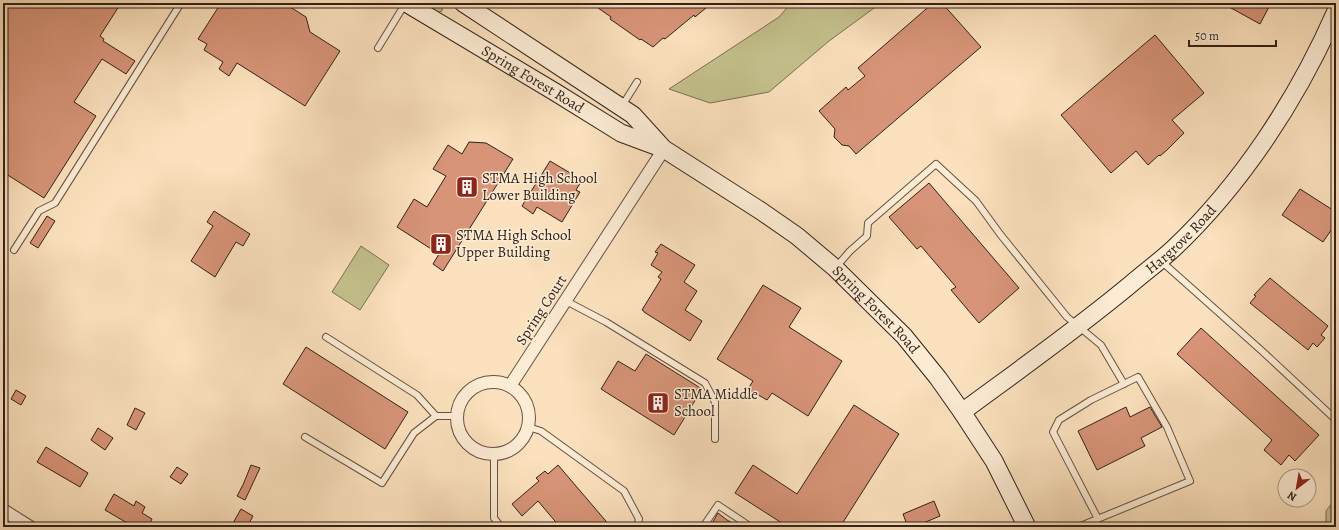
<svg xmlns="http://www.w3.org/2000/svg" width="1339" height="530" font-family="Alegreya,serif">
  <rect width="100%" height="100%" fill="#fbe1bd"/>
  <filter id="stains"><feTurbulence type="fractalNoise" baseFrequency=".005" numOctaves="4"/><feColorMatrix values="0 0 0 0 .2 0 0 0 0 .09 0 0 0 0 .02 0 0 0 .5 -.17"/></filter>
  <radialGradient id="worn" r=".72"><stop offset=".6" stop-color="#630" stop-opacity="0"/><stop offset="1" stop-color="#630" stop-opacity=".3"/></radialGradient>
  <g fill="#c4c18d" stroke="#7b7154">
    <polygon points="418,3 443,3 442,11 436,13"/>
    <polygon points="791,3 881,3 829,41 769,92 710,103 669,89 779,17"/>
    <polygon points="361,246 389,265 360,310 332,292"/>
    <polygon points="1336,498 1336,527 1326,527 1326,511"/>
  </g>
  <g fill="#d79478" stroke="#32211a">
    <polygon points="3,3 121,3 100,36 104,39 103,41 135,61 126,74 102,59 74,102 96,116 44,198 3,172"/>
    <polygon points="221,3 284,3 306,17 310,32 340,51 305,106 237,63 229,76 219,69 223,62 204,50 207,44 198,39"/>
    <polygon points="591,3 712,3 695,17 694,15 665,39 663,38 653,47 641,39 640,40 610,19 611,17"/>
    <polygon points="933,3 942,3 981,47 856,154 849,146 842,145 834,137 835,129 819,111 846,87 848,90 865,76 858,68"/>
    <polygon points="1222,3 1271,3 1260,24"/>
    <polygon points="1155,35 1204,93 1172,120 1184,133 1167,150 1160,156 1159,155 1148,165 1136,151 1111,173 1061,115"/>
    <polygon points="469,142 486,143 513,159 443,271 433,264 439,254 397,227 414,199 427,207 446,176 433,169 448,145 462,154"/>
    <polygon points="550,161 582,180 576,190 580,192 562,222 537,207 533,214 522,206"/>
    <polygon points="929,183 1019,288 979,323 951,290 956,287 921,246 917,249 889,217"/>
    <polygon points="1300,189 1336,212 1336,223 1323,242 1282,215"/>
    <polygon points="214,211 250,234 243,246 236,242 215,277 191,261 213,226 207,222"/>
    <polygon points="47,216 55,221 38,248 30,243"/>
    <polygon points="661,244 695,265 684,282 697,291 685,310 702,321 690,341 644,312 644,311 642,310 661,279 658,277 662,272 651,265 658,253 655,252"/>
    <polygon points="1270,278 1328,326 1321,335 1325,338 1317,347 1313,343 1308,350 1250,303 1256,296 1254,295"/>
    <polygon points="763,285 801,308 789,327 842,361 808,416 772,393 767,400 748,389 753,381 717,359"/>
    <polygon points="1201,328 1319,435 1295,461 1289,455 1281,465 1264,450 1272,440 1177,354"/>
    <polygon points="306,347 408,412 385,449 283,384"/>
    <polygon points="646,354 702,389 674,435 601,389 618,361 635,371"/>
    <polygon points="16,390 26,396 21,405 11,399"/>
    <polygon points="854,405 899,434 840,527 788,527 735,493 753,465 797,494"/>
    <polygon points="1126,407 1130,417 1150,407 1162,427 1141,438 1145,446 1097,470 1078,431"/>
    <polygon points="135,408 145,413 136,430 127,425"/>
    <polygon points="98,428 113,438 105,450 91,440"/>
    <polygon points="46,447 88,473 80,487 37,462"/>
    <polygon points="251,465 260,468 245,500 237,496 243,485"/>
    <polygon points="558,465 611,527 560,527 538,501 522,516 512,504 539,481 536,478 545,471 548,474"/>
    <polygon points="177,467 188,474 181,484 170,477"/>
    <polygon points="114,494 134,506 136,501 145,507 142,513 152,519 148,527 134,527 105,510"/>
    <polygon points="934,501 940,516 914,527 908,527 903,514"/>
    <polygon points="241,509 253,516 247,527 240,527 233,523"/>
    <polygon points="718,513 727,520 740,527 710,527"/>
  </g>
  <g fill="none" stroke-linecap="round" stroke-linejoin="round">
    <g stroke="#645143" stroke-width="8">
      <g id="lane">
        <polyline points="378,48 405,4"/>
        <polyline points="622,106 637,82"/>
        <polyline points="14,250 39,211 55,203 181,3"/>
        <polyline points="1161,261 1262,351 1334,418 1336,424"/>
        <polyline points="836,267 850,251 867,236 868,223 936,164 976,201 1000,234 1067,317 1101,345 1124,384"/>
        <polyline points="566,301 606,322 705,383 715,402 715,439"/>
        <polyline points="326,337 417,395 436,416 456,416"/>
        <polyline points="528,427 541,431 624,491 639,519 637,527"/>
        <polyline points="305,437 382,483 414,433 436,416"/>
        <polyline points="494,455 494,518 501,527"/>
        <polyline points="703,527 718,505 751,527"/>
        <polyline points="1078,527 1190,481 1167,427 1138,377 1091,400 1059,420 1053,432 1098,519"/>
      </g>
    </g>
    <g stroke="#645143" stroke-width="14">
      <g id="street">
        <circle cx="493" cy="418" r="36"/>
        <polyline points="510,386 664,149"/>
        <polyline points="3,510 30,527"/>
      </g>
    </g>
    <g stroke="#32211a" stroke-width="19">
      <g id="secondary">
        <path id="s1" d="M406 3 555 92 621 133 664 149 761 211 797 236 835 268 904 336 938 378 962 412 994 461 1027 527"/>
        <polyline points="463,3 633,115 662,147"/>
        <path id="s2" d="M962 412C1019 370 1077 329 1131 284 1145 272 1160 261 1173 249 1242 184 1298 98 1336 11"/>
      </g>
    </g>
    <use href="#lane" stroke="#fcecd4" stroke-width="6"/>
    <use href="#street" stroke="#fcecd4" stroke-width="12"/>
    <use href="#secondary" stroke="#fcecd4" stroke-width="17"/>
  </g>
  <defs>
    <g id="building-square" transform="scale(1.15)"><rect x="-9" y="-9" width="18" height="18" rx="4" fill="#8f2418" stroke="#fcecd4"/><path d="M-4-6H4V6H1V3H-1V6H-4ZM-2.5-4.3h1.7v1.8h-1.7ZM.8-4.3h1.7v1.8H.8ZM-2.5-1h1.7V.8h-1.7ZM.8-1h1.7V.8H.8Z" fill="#fff"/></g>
  </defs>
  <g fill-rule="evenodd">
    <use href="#building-square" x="467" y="187"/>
    <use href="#building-square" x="441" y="244"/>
    <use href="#building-square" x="658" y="403"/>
  </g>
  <g text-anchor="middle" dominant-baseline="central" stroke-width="3" stroke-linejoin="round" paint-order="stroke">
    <g font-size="15" fill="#32211a" stroke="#fcecd4">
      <text stroke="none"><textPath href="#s1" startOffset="148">Spring Forest Road</textPath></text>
      <text stroke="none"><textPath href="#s2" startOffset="279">Hargrove Road</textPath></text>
      <text transform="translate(541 310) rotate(-57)">Spring Court</text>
      <text stroke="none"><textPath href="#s1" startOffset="564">Spring Forest Road</textPath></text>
    </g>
    <g font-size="15" fill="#32211a" stroke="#fcecd4" text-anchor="start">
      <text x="482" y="178">STMA High School<tspan x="482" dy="17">Lower Building</tspan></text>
      <text x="456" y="235">STMA High School<tspan x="456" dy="17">Upper Building</tspan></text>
      <text x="674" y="394">STMA Middle<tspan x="674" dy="17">School</tspan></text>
    </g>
  </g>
  <rect width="1339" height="530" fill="none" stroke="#fbe1bd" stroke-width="16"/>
  <rect x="4" y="4" width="1331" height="522" fill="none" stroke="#32211a" stroke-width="2"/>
  <rect x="8" y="8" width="1323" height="514" fill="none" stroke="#32211a"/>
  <g transform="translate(1297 488) rotate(211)"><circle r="19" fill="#fcecd4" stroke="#ab9b8a"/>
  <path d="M0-3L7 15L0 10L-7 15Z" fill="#8f2418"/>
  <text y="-6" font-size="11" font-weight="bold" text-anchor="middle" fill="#32211a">N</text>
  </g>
  <path d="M1189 40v6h87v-6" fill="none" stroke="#32211a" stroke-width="2"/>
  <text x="1195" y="40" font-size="12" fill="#32211a" stroke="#fcecd4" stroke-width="3" paint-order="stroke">50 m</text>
  <rect width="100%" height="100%" filter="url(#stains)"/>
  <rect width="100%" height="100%" fill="url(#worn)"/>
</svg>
